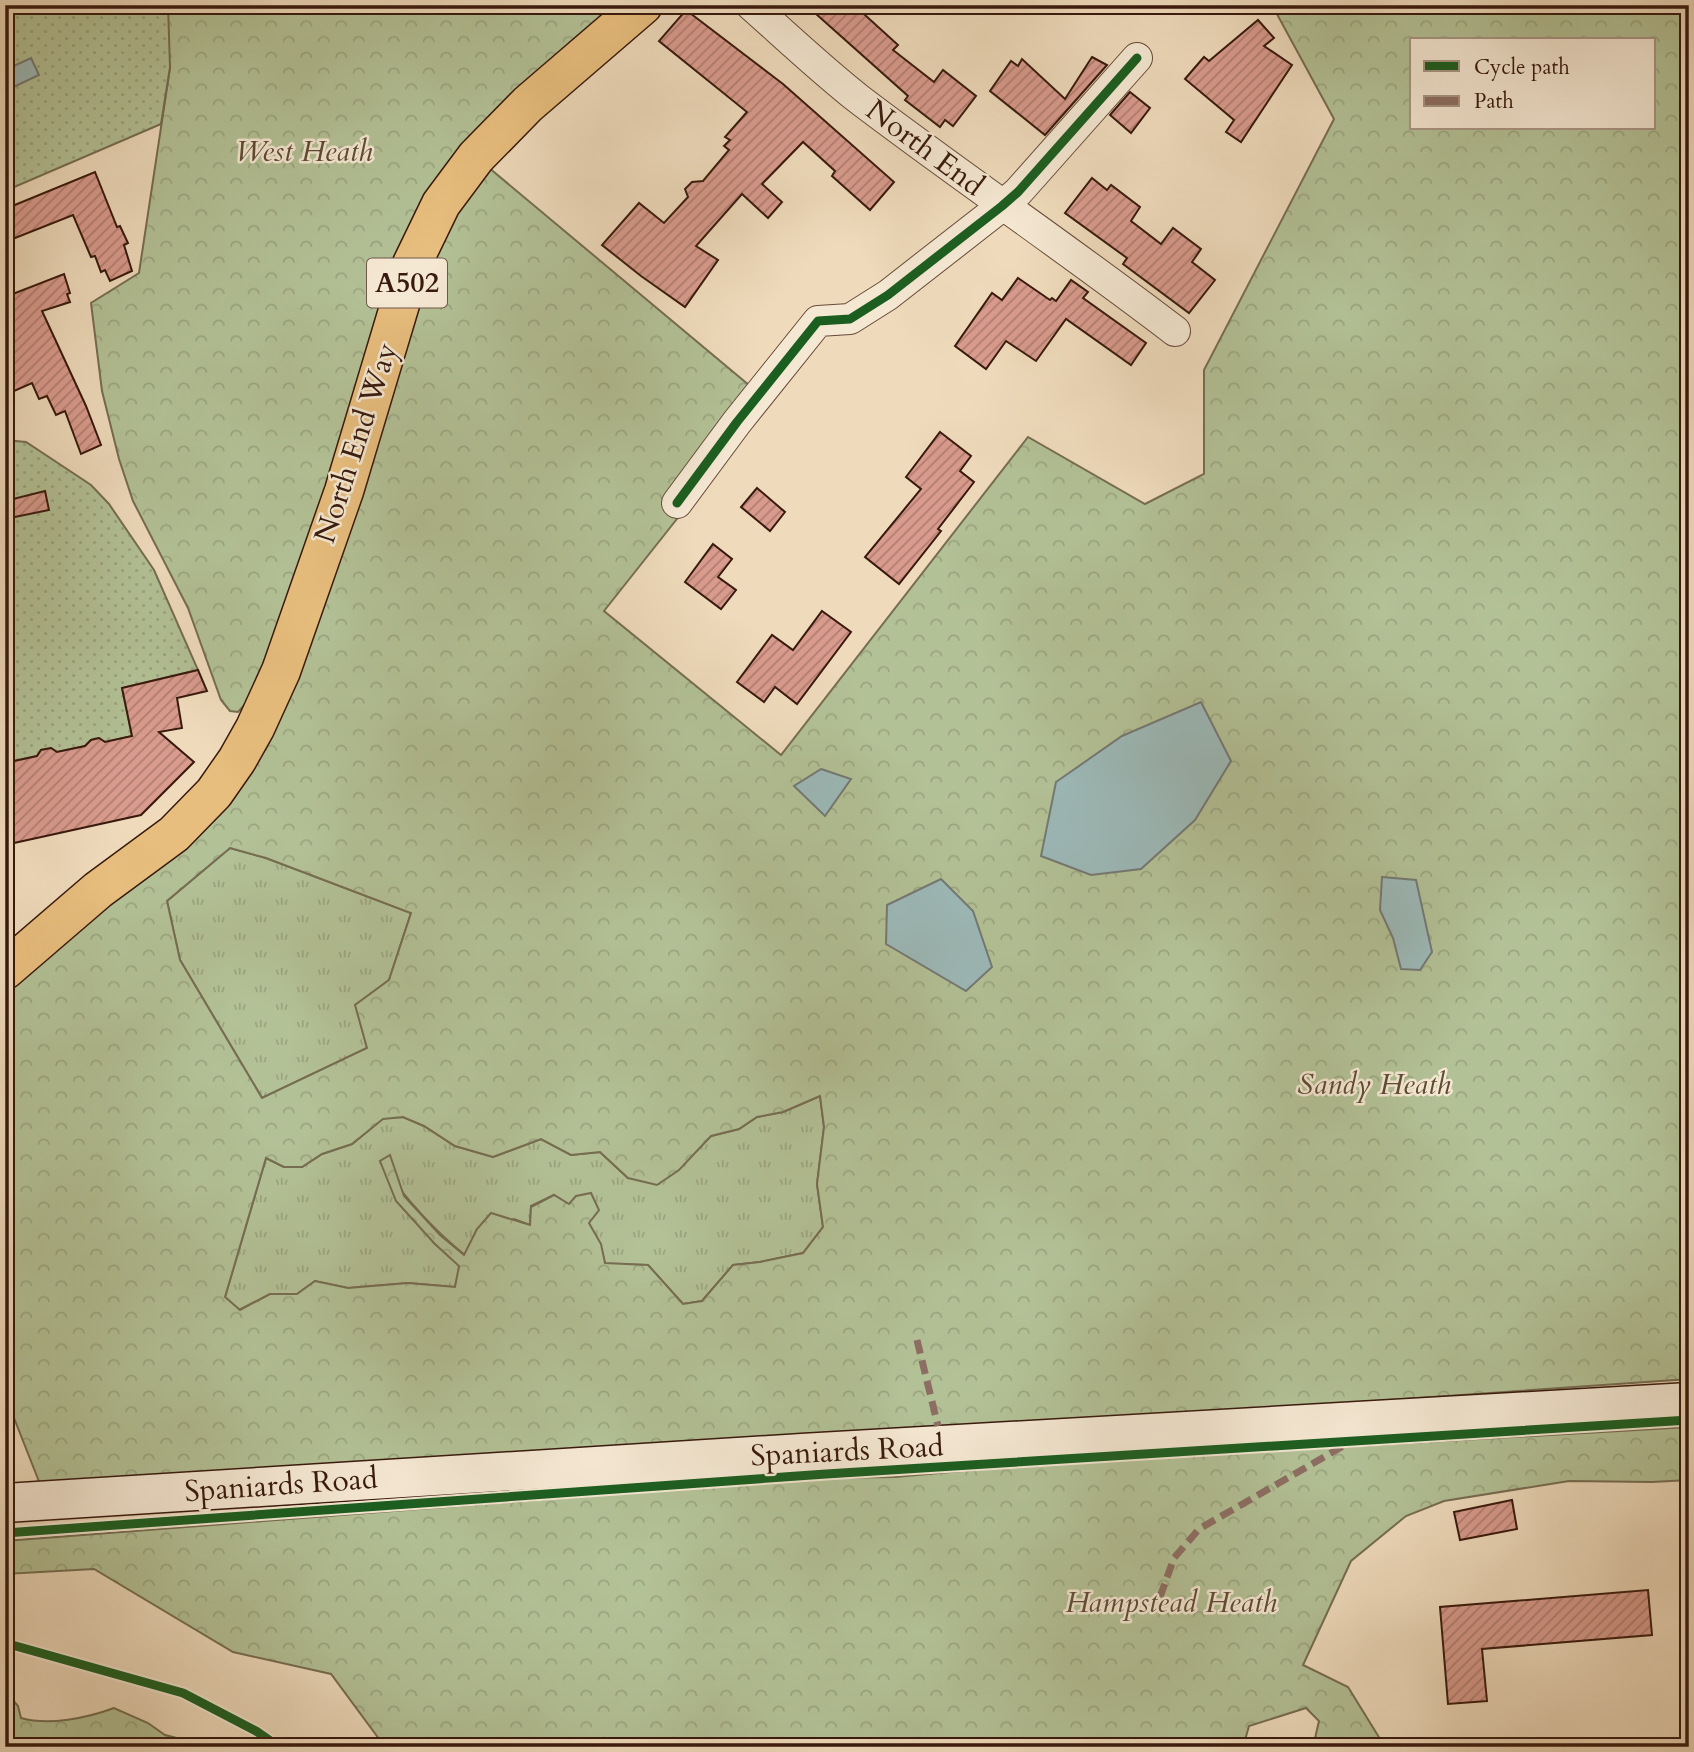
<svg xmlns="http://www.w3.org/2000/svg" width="1694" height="1752" font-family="Cardo,serif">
  <defs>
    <pattern id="grass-tufts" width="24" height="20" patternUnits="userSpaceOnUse" patternTransform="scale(1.75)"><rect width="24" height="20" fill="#b3c196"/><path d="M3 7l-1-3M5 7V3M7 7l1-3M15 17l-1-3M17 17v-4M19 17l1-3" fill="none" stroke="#9ba580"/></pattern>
    <pattern id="forest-crowns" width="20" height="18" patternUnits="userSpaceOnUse" patternTransform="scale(1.75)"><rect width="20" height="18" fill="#b3c196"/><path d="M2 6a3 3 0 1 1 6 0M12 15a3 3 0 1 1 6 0" fill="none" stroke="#9ba580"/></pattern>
    <pattern id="garden-dots" width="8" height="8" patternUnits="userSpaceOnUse" patternTransform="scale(1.75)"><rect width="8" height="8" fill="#b3c196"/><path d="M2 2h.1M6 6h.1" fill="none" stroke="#9ba580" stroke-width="1.8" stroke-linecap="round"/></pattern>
    <pattern id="building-hatch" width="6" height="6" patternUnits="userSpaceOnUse" patternTransform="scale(1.75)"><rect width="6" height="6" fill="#d99b8d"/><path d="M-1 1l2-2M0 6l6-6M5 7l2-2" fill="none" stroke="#b17e72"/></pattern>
  </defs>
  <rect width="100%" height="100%" fill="#efdbbc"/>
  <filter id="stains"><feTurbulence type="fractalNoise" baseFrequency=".00286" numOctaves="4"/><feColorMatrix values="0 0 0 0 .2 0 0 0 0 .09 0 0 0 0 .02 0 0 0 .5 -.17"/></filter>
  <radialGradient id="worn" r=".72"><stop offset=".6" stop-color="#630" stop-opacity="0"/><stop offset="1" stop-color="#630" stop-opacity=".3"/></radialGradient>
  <g fill="url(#grass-tufts)" stroke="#766d52" stroke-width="2">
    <polygon points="230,848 266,858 411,913 389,980 356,1005 367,1048 262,1098 180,960 167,901"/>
    <path d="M820 1096 824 1127 817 1184 823 1227 803 1253 760 1262 733 1265 702 1301 683 1304 648 1265 605 1264C599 1231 582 1212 554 1195L531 1206 530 1225 514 1219 477 1229 465 1255C431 1228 405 1198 380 1162L434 1243 460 1266 455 1287 408 1283 348 1288 315 1281 297 1294H270L239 1310 225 1297 266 1158 284 1167H302L322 1154 352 1144 383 1118 403 1117 424 1126 455 1146 493 1157 541 1139 571 1155 600 1152 628 1178 696 1151 711 1136 739 1129 757 1117 783 1112Z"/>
  </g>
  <g fill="url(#forest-crowns)" stroke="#766d52" stroke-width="2" fill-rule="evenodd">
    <path d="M143 5H643L476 157 756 391 684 510 604 611 781 755 1028 437 1145 504 1204 474V370L1334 119 1272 5H1689V1379L1016 1426 40 1484 5 1395V993L127 885 174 834 291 638 265 659 248 701 238 712 230 711 221 700 188 608 133 501 119 459 102 391 91 303 139 273 170 68ZM1412 40H1654V128H1412ZM230 848 266 858 411 913 389 980 355 1005 367 1048 262 1098 180 960 167 901ZM820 1096 824 1127 817 1184 823 1227 803 1253 760 1262 733 1265 702 1301 683 1304 648 1265 605 1263 601 1244 589 1223 599 1210 591 1193 576 1196 569 1204 554 1195 531 1207 530 1225 491 1213 477 1229 464 1255 440 1235 404 1196 390 1155 380 1161 396 1201 434 1243 459 1266 455 1287 408 1283 348 1288 315 1281 297 1294H270L240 1310 225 1297 266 1158 284 1167H302L322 1154 352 1144 383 1119 403 1117 424 1126 455 1146 493 1157 541 1139 571 1155 600 1152 628 1178 657 1185 679 1170 711 1136 739 1129 757 1117 783 1112Z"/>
    <polygon points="1689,1427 1689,1480 1652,1482 1569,1481 1444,1501 1406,1516 1351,1561 1303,1665 1348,1687 1385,1747 1313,1747 1319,1721 1306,1708 1249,1726 1243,1747 385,1747 331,1674 233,1652 94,1569 5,1574 5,1541 821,1478 895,1477 1041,1464"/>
    <path d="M5 1691 18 1706 21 1718C49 1726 87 1718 114 1708L148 1723 165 1735 212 1747H5Z"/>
  </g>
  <g fill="url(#garden-dots)" stroke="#766d52" stroke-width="2">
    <polygon points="5,5 168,5 170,67 161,124 5,191"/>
    <polygon points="5,440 26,442 91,485 109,504 154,570 198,670 122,688 132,736 105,742 99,738 91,740 85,746 57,752 51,748 41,750 37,756 8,762 5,761"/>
  </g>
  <g fill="#9cb9b8" stroke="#747974" stroke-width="2">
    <polygon points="31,58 39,75 5,91 5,70"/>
    <polygon points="1201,702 1231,761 1195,820 1141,869 1091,875 1041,856 1056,782 1122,736"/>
    <polygon points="821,769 851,779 825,816 794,786"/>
    <polygon points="1382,877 1416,880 1432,952 1420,970 1401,969 1393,938 1380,910"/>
    <polygon points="941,879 973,911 992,967 966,991 886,944 887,905"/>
  </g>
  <g fill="url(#building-hatch)" stroke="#38190d" stroke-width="2">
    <polygon points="806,5 854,5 898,45 893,50 934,82 943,70 976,96 953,126 945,120 940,127 905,100 908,96"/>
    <polygon points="686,10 783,84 894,182 870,210 832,176 835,171 803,142 762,184 782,202 768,218 742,194 696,246 718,260 685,307 641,276 602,245 639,203 664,223 688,197 685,189 692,182 703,181 729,150 724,146 730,140 725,137 747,112 659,41"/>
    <polygon points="1258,20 1274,38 1264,46 1292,65 1241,142 1226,132 1234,120 1185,79 1204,57 1209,61"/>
    <polygon points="1092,57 1107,65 1045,135 990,91 1011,61 1018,66 1022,59 1065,99"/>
    <polygon points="1130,92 1150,108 1131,133 1110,115"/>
    <polygon points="95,172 117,227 120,226 128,243 124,245 132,271 110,281 105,270 101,272 95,256 91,257 73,215 5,242 5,209"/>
    <polygon points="1092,178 1107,190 1111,185 1140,207 1131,221 1161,244 1173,228 1201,249 1192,262 1215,280 1189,313 1123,264 1127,258 1065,213"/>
    <polygon points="64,274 70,293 67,294 70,302 42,311 86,406 101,445 81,454 65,411 56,415 47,396 39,399 32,383 5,395 5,368 13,364 5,348 5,297"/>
    <polygon points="1018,278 1050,300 1052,298 1056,301 1071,280 1088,292 1083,298 1146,343 1131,365 1066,319 1036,361 1006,341 986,369 955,346 992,293 1002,300"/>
    <polygon points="940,432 971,456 960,471 974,482 938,529 941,531 899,584 865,557 921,489 906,477"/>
    <polygon points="757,488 785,512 770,531 741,507"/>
    <polygon points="45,491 49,510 5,519 5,501"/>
    <polygon points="713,544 732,559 718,577 736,590 721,609 685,582"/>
    <polygon points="822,611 851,632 797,704 775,687 764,702 737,682 772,635 793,650"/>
    <polygon points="198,670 207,691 177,698 182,728 159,732 194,762 141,815 5,845 5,763 37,756 41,750 51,748 57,752 85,746 91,740 99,738 105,742 132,736 122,688"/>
    <polygon points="1512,1500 1517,1529 1460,1540 1454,1512"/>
    <polygon points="1648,1590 1652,1635 1482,1649 1487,1701 1448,1704 1440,1607"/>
  </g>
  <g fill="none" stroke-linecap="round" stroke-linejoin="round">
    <g stroke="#664a39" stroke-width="32">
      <g id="minor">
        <path d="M751 5C787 37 823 71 860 100 964 179 1072 252 1175 331"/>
        <polyline points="677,503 737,422 818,321 850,319 888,295 1002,206 1018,192 1137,58"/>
      </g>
    </g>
    <g stroke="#38190d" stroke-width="41">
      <polyline id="secondary" points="5,1503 802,1453 1689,1402"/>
    </g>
    <g stroke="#38190d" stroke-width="41">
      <polyline id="primary" points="5,970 98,890 174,834 214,793 237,760 255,728 281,671 344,491 412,264 441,204 476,157 528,104 643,5"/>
    </g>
    <use href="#minor" stroke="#f5e8d3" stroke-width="30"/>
    <use href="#secondary" stroke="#f5e8d3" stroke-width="38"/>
    <use href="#primary" stroke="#e8be7e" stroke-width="38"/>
    <g stroke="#8d6e63" stroke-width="7" stroke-dasharray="14 7" stroke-linecap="butt">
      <polyline points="917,1340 938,1426"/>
      <polyline points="1160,1597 1174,1558 1199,1529 1345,1445"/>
    </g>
    <g stroke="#f5e8d3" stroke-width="13">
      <g id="cycleway">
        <polyline points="677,503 737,422 818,321 850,319 888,295 1002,206 1018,192 1137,58"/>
        <polyline points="5,1533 826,1474 1689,1420"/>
        <polyline points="5,1643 183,1693 256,1731 279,1747"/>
      </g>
    </g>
    <use href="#cycleway" stroke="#1b5e20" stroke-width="9"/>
  </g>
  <g text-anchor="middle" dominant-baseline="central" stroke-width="5" stroke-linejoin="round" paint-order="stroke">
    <rect fill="#f5e8d3" stroke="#715748" stroke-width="2" x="367" y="258.5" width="80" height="49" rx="5"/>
    <g font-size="28" font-weight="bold" fill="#38190d">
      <text x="407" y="283">A502</text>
    </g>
    <g font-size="30" fill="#38190d" stroke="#f5e8d3">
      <text transform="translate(925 148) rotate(37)">North End</text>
      <text transform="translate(356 443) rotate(-72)">North End Way</text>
      <text transform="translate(847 1451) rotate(-3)">Spaniards Road</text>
      <text transform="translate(281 1485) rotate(-4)">Spaniards Road</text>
    </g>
    <g font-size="30" font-style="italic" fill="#5d4b36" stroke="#f5e8d3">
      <text x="304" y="151">West Heath</text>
      <text x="1374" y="1084">Sandy Heath</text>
      <text x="1171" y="1602">Hampstead Heath</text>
    </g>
  </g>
  <rect width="1694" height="1752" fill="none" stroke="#efdbbc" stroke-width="28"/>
  <rect x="7" y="7" width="1680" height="1738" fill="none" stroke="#38190d" stroke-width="3.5"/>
  <rect x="14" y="14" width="1666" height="1724" fill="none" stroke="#38190d" stroke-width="2"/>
  <rect x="1410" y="38" width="245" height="91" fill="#f5e8d3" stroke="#a99584" stroke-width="2"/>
  <rect x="1424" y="61" width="35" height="10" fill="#1b5e20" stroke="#a99584" stroke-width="2"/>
  <text x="1474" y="74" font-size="21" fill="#38190d">Cycle path</text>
  <rect x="1424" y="96" width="35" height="10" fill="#8d6e63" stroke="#a99584" stroke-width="2"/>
  <text x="1474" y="108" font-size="21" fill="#38190d">Path</text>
  <rect width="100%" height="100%" filter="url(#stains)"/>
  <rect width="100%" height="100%" fill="url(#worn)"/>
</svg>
